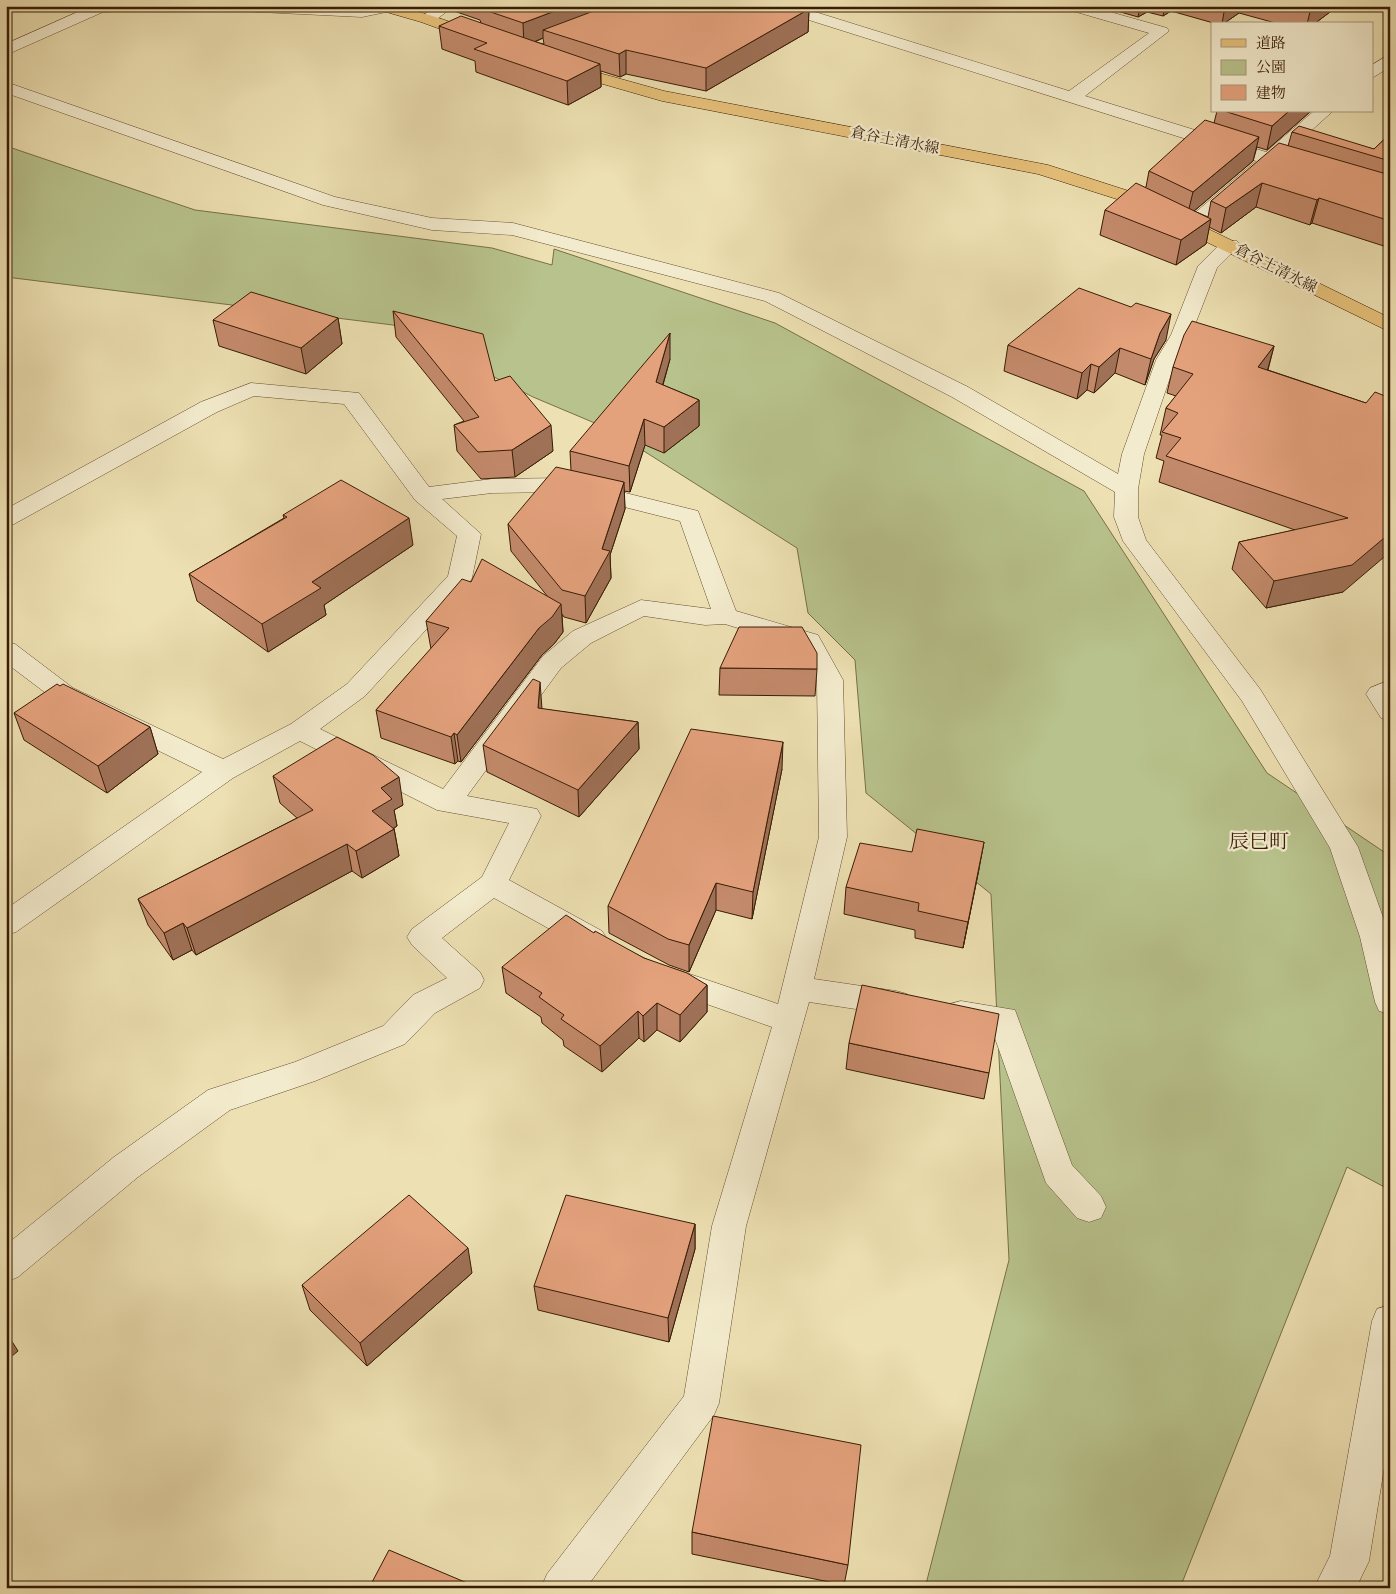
<svg xmlns="http://www.w3.org/2000/svg" width="1396" height="1594" font-family="Alegreya,'Noto Serif JP',serif">
  <rect width="100%" height="100%" fill="#ede0b2"/>
  <filter id="stains"><feTurbulence type="fractalNoise" baseFrequency=".004" numOctaves="4"/><feColorMatrix values="0 0 0 0 .2 0 0 0 0 .09 0 0 0 0 .02 0 0 0 .5 -.17"/></filter>
  <radialGradient id="worn" r=".72"><stop offset=".6" stop-color="#630" stop-opacity="0"/><stop offset="1" stop-color="#630" stop-opacity=".3"/></radialGradient>
  <polygon fill="#b8c28c" stroke="#786f48" points="6,146 195,210 492,248 552,265 554,249 775,323 1084,491 1267,773 1390,856 1390,1190 1347,1167 1180,1588 925,1588 1009,1260 991,894 866,793 855,660 808,613 797,548 609,429 533,397 393,325 6,277"/>
  <g fill="none" stroke-linecap="round" stroke-linejoin="round">
    <g stroke="#664d30" stroke-width="1">
      <g id="minor">
        <polygon points="91,6 129,6 121,11 103,12 6,55 6,44"/>
        <polygon points="231,6 393,6 394,8 391,11 362,17 239,11"/>
        <polygon points="435,6 454,6 433,22 421,22 419,19"/>
        <polygon points="771,6 796,6 1069,91 1149,33 1066,9 1063,6 1089,6 1167,28 1169,31 1085,96 1266,152 1314,111 1333,111 1282,157 1304,164 1307,168 1304,172 1298,173 1272,166 1198,230 1184,230 1182,226 1184,222 1256,161 774,9"/>
        <polygon points="1390,54 1390,67 1372,78 1372,65"/>
        <polygon points="6,82 335,197 432,218 513,223 779,293 968,387 1118,474 1122,454 1156,360 1171,335 1198,266 1223,241 1237,241 1240,245 1217,268 1191,335 1176,360 1144,454 1138,489 1138,517 1146,540 1260,689 1358,847 1390,937 1390,1014 1379,1011 1375,1002 1360,937 1330,848 1242,701 1123,541 1114,517 1115,492 952,397 765,301 512,235 432,230 323,205 6,93"/>
        <path d="M251 383 359 393 429 487 492 479 565 478 698 511 736 611 818 635 843 680 847 837 814 979 896 991 907 994 911 1003 907 1012 896 1015 809 1002 746 1226 719 1403 714 1415 586 1588H541L547 1574 684 1396 712 1226 772 1027 661 988 657 980 661 972 672 968 778 1004 819 837 817 680 799 647 725 624 705 625 644 616 591 643 561 668 467 796 537 809 541 816 509 880 602 931 607 939 602 947 592 951 582 947 494 898 442 938 480 972 484 980 480 988 435 1013 405 1044 315 1081 230 1110 138 1177 18 1277 6 1282V1245L114 1157 208 1090 295 1062 383 1026 413 995 447 978 412 945 407 937 412 929 482 877 509 823 437 810 300 741 233 778 16 932 6 935V909L202 772 55 700 6 663V642L15 644 73 688 223 759 291 724 347 684 448 576 457 536 415 500 344 404 254 396 217 412 14 524 6 526V509L201 402ZM565 492 680 521 711 609 641 600 573 631 543 656 443 789 320 729 365 696 469 583 472 578 481 534 442 499 492 493Z"/>
        <polygon points="1390,680 1390,721 1381,718 1366,694 1370,688"/>
        <polygon points="961,1001 1015,1010 1072,1165 1101,1196 1106,1207 1101,1218 1089,1222 1077,1218 1046,1183 992,1030 950,1022 946,1013 950,1004"/>
        <polygon points="1390,1305 1390,1431 1369,1561 1356,1588 1314,1588 1330,1556 1372,1321 1377,1309"/>
      </g>
    </g>
    <g stroke="#391c05" stroke-width="1">
      <g id="major">
        <path d="M373 6C414 6 447 21 485 35L487 38 485 41H473L421 22 376 9Z"/>
        <polygon points="567,64 664,91 1048,165 1135,193 1390,318 1390,332 1123,201 1038,174 662,101 561,72 559,69"/>
      </g>
    </g>
    <use href="#minor" fill="#f3ebcd" fill-rule="evenodd"/>
    <use href="#major" fill="#e6c079" fill-rule="evenodd"/>
  </g>
  <g fill="#c38a6b" stroke="#391c05" fill-rule="evenodd">
    <path d="M451 6H798L809 9 808 32 706 91 626 74 620 77 601 71V87L568 105 476 72 475 61 442 49 439 26 481 23 480 20 451 10ZM543 38 544 44 535 42Z"/>
    <polygon points="1103,6 1338,6 1314,24 1279,24 1239,13 1223,24 1217,24 1171,11 1163,16 1147,12 1138,17 1103,7"/>
    <polygon points="1217,111 1311,111 1267,150 1257,147 1253,161 1194,211 1208,217 1211,201 1288,146 1292,132 1374,149 1390,134 1390,248 1312,223 1310,225 1256,207 1221,233 1209,227 1206,244 1176,265 1100,235 1105,210 1146,187 1149,171 1214,123"/>
    <polygon points="393,311 495,381 553,451 515,477 481,479 457,451 454,425 464,421 396,337"/>
    <polygon points="338,318 342,344 306,374 219,346 213,320"/>
    <polygon points="1166,340 1154,359 1145,385 1115,373 1094,393 1087,390 1077,399 1004,371 1008,345"/>
    <polygon points="1274,346 1268,370 1366,403 1343,592 1266,608 1232,569 1239,542 1295,530 1159,482 1164,461 1156,458 1162,435 1160,435 1166,408 1176,396 1167,393 1173,367"/>
    <polygon points="670,359 663,385 699,400 699,426 664,453 645,445 630,492 624,491 625,509 610,555 611,578 586,623 564,617 562,614 563,632 554,644 542,655 461,762 458,761 455,764 381,738 376,710 431,649 426,621 471,582 548,597 511,551 508,524 571,471 570,451"/>
    <polygon points="283,515 413,545 324,605 326,615 268,652 197,601 189,574 284,518"/>
    <polygon points="720,668 817,669 815,696 719,695"/>
    <polygon points="60,686 150,727 158,754 107,793 24,740 14,713"/>
    <polygon points="542,709 638,722 639,749 579,817 487,772 483,745"/>
    <polygon points="782,769 752,919 716,910 689,972 669,965 609,933 608,906"/>
    <polygon points="273,776 403,805 394,810 397,826 394,828 399,856 362,878 352,871 196,955 192,950 173,960 148,925 138,899 297,818 280,803"/>
    <polygon points="979,869 963,948 915,938 915,930 844,914 846,887"/>
    <polygon points="594,933 644,958 707,985 707,1012 680,1042 657,1030 644,1042 639,1038 602,1072 564,1046 563,1040 542,1023 541,1017 506,993 502,967"/>
    <polygon points="849,1043 989,1073 984,1099 846,1069"/>
    <polygon points="695,1224 695,1249 669,1342 538,1310 534,1286"/>
    <polygon points="472,1273 367,1366 310,1310 302,1285"/>
    <polygon points="692,1532 848,1565 844,1585 692,1554"/>
  </g>
  <g fill="#9f7157" stroke="#391c05">
    <polygon points="568,6 629,6 543,30 543,38 524,46 523,23"/>
    <polygon points="1140,6 1148,6 1147,12 1138,17"/>
    <polygon points="1165,6 1172,6 1171,11 1163,16"/>
    <polygon points="1225,6 1240,6 1239,13 1223,24 1222,24"/>
    <polygon points="1313,6 1338,6 1314,24 1307,24 1311,8"/>
    <polygon points="809,9 808,32 706,91 706,68"/>
    <polygon points="626,50 626,74 620,77 619,54"/>
    <polygon points="600,64 601,87 568,105 567,81"/>
    <polygon points="1289,111 1311,111 1267,150 1272,126"/>
    <polygon points="1259,137 1253,161 1187,217 1193,192"/>
    <polygon points="1262,183 1256,207 1221,233 1226,208"/>
    <polygon points="1319,198 1312,223 1310,225 1317,200"/>
    <polygon points="1211,219 1206,244 1176,265 1181,240"/>
    <polygon points="1171,314 1166,340 1154,359 1145,385 1151,359 1160,333"/>
    <polygon points="338,318 342,344 306,374 301,348"/>
    <polygon points="670,333 670,359 656,408 656,382"/>
    <polygon points="1274,346 1267,372 1258,367"/>
    <polygon points="1120,348 1115,373 1094,393 1099,367"/>
    <polygon points="1091,364 1087,390 1077,399 1082,373"/>
    <polygon points="699,400 699,426 664,453 664,427"/>
    <polygon points="644,419 645,445 630,492 629,466"/>
    <polygon points="551,425 553,451 515,477 512,450"/>
    <polygon points="624,482 625,509 610,555 611,578 586,623 585,596 602,549"/>
    <polygon points="409,518 413,545 324,605 326,615 268,652 262,624 312,582"/>
    <polygon points="1390,533 1390,552 1343,592 1266,608 1274,581"/>
    <polygon points="561,604 563,632 554,644 542,655 461,762 457,735 539,628"/>
    <polygon points="540,682 542,709 538,708"/>
    <polygon points="638,722 639,749 579,817 578,790"/>
    <polygon points="150,727 158,754 107,793 98,766"/>
    <polygon points="454,733 458,761 455,764 451,737"/>
    <polygon points="783,742 782,769 752,919 753,892"/>
    <polygon points="399,777 403,805 394,810 397,826 378,838 372,811 381,788"/>
    <polygon points="394,829 399,856 362,878 356,851"/>
    <polygon points="984,842 979,869 963,948 968,922"/>
    <polygon points="347,844 352,871 196,955 187,928"/>
    <polygon points="716,883 716,910 689,972 689,945"/>
    <polygon points="183,923 192,950 173,960 164,933"/>
    <polygon points="707,985 707,1012 680,1042 680,1015"/>
    <polygon points="657,1003 657,1030 644,1042 643,1016"/>
    <polygon points="638,1011 639,1038 602,1072 600,1046"/>
    <polygon points="695,1224 695,1249 669,1342 668,1318"/>
    <polygon points="468,1248 472,1273 367,1366 360,1343"/>
    <polygon points="6,1332 18,1351 6,1361"/>
  </g>
  <g fill="#e3a17c" stroke="#391c05">
    <polygon points="484,6 568,6 523,23 479,8"/>
    <polygon points="607,6 798,6 809,9 706,68 626,50 619,54 543,30"/>
    <polygon points="1303,6 1313,6 1311,8"/>
    <polygon points="461,16 600,64 567,81 474,49 487,43 439,26"/>
    <polygon points="1224,111 1289,111 1272,126"/>
    <polygon points="1205,120 1259,137 1193,192 1149,171"/>
    <polygon points="1299,126 1374,149 1390,134 1390,161 1292,132"/>
    <polygon points="1279,143 1390,175 1390,221 1319,198 1317,200 1262,183 1226,208 1211,201"/>
    <polygon points="1136,183 1211,219 1181,240 1105,210"/>
    <polygon points="1079,288 1131,307 1136,303 1171,314 1160,333 1151,359 1120,348 1099,367 1091,364 1082,373 1008,345"/>
    <polygon points="251,292 338,318 301,348 213,320"/>
    <polygon points="393,311 483,334 495,381 510,376 551,425 512,450 478,452 454,425 479,417"/>
    <polygon points="1192,321 1274,346 1258,367 1366,403 1375,392 1390,398 1390,533 1352,565 1274,581 1239,542 1348,518 1166,456 1181,438 1162,432 1178,413 1166,408 1193,374 1173,367 1184,335"/>
    <polygon points="670,333 656,382 699,400 664,427 644,419 629,466 570,451"/>
    <polygon points="556,467 624,482 602,549 610,551 585,596 562,590 508,524"/>
    <polygon points="341,480 409,518 312,582 321,588 262,624 189,574 287,517 283,515"/>
    <polygon points="482,559 561,604 552,617 539,628 457,735 454,733 451,737 376,710 449,628 426,621 462,579 471,582"/>
    <polygon points="739,627 802,627 817,653 817,669 720,668"/>
    <polygon points="533,679 540,682 538,708 638,722 578,790 483,745"/>
    <polygon points="57,684 60,686 63,684 150,727 98,766 14,713"/>
    <polygon points="691,729 783,742 753,892 716,883 689,945 668,939 608,906"/>
    <polygon points="337,737 373,755 399,777 381,788 392,799 372,811 394,829 356,851 347,844 187,928 183,923 164,933 138,899 313,810 273,776"/>
    <polygon points="917,829 984,842 968,922 918,911 919,903 846,887 860,843 912,852"/>
    <polygon points="566,915 594,933 595,931 644,958 687,973 707,985 680,1015 657,1003 643,1016 638,1011 600,1046 561,1019 564,1015 539,997 542,993 502,967"/>
    <polygon points="862,985 999,1014 989,1073 849,1043"/>
    <polygon points="409,1195 468,1248 360,1343 302,1285"/>
    <polygon points="566,1195 695,1224 668,1318 534,1286"/>
    <polygon points="713,1416 861,1445 848,1565 692,1532"/>
    <polygon points="389,1550 479,1588 369,1588"/>
  </g>
  <g text-anchor="middle" dominant-baseline="central" stroke-width="4.5" stroke-linejoin="round" paint-order="stroke">
    <g font-size="15" fill="#391c05" stroke="#f3ebcd">
      <text transform="translate(895 140) rotate(11)">倉谷土清水線</text>
      <text transform="translate(1276 268) rotate(27)">倉谷土清水線</text>
    </g>
    <g font-size="20" fill="#391c05" stroke="#f3ebcd">
      <text x="1259" y="841">辰巳町</text>
    </g>
  </g>
  <rect width="1396" height="1594" fill="none" stroke="#ede0b2" stroke-width="25"/>
  <rect x="8" y="8" width="1381" height="1579" fill="none" stroke="#391c05" stroke-width="2.5"/>
  <rect x="12" y="12" width="1371" height="1569" fill="none" stroke="#391c05"/>
  <rect x="1211" y="22" width="162" height="90" fill="#f3ebcd" stroke="#a9987d"/>
  <rect x="1221" y="39" width="25" height="8" fill="#e6c079" stroke="#a9987d"/>
  <text x="1256" y="48" font-size="15" fill="#391c05">道路</text>
  <rect x="1221" y="60" width="25" height="15" fill="#b8c28c" stroke="#a9987d"/>
  <text x="1256" y="72" font-size="15" fill="#391c05">公園</text>
  <rect x="1221" y="85" width="25" height="15" fill="#e3a17c" stroke="#a9987d"/>
  <text x="1256" y="98" font-size="15" fill="#391c05">建物</text>
  <rect width="100%" height="100%" filter="url(#stains)"/>
  <rect width="100%" height="100%" fill="url(#worn)"/>
</svg>
